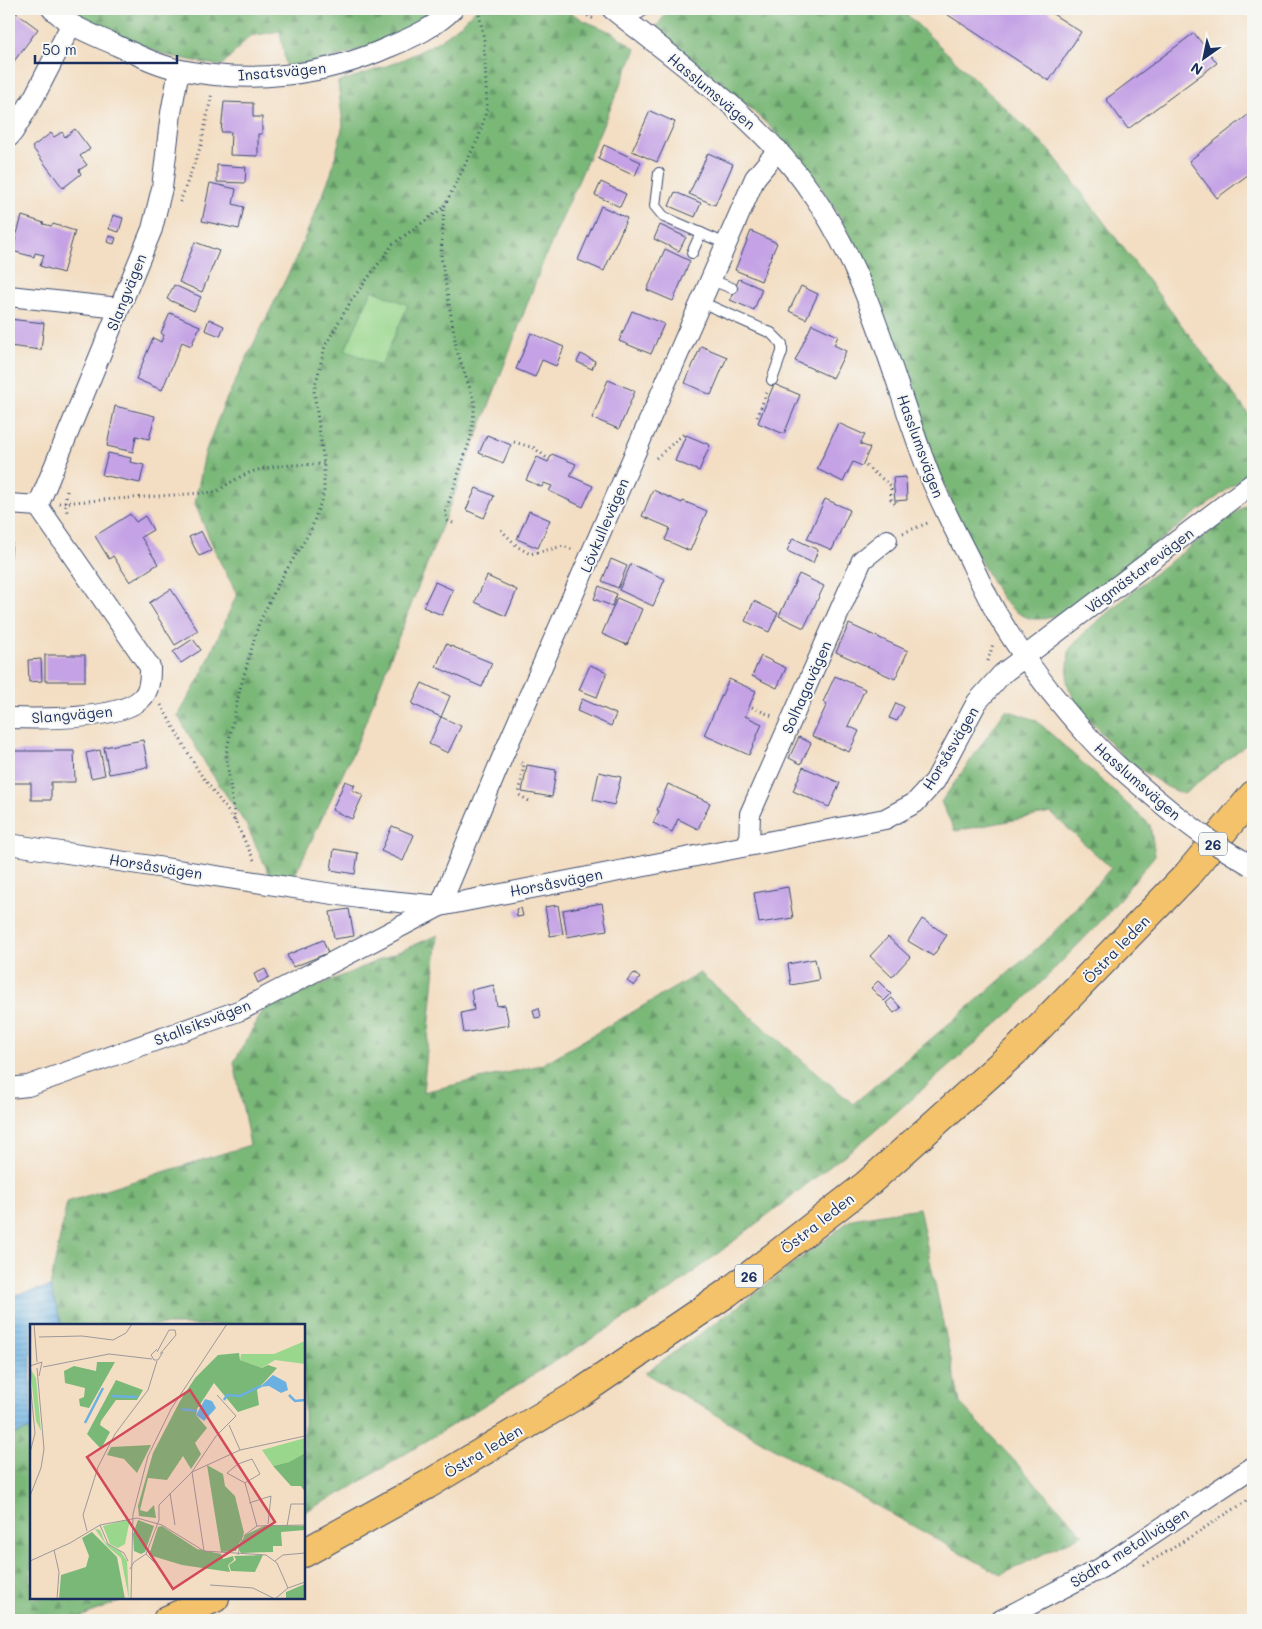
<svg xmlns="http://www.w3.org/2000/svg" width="1262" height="1629" font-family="Mali,sans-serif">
  <defs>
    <pattern id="forest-firs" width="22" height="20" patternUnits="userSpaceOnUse" patternTransform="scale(1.25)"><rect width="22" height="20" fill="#7ab878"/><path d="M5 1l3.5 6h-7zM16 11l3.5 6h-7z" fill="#639666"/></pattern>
    <pattern id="water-rules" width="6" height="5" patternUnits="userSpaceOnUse" patternTransform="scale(1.25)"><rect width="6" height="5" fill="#6ab1e1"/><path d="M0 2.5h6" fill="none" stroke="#5690ba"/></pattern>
  </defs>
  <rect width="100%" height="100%" fill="#f6f6f2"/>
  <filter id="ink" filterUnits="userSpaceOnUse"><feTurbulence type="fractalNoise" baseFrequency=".02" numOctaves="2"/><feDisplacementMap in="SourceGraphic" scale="10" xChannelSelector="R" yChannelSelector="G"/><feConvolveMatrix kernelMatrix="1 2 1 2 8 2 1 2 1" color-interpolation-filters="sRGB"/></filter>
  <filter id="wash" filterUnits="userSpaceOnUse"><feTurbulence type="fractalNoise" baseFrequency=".0096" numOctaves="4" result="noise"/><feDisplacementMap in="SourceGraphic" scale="20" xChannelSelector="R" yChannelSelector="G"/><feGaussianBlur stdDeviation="1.12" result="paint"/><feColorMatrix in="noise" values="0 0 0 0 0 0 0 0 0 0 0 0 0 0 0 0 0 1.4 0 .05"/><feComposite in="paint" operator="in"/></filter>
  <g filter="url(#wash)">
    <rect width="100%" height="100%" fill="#f3dec3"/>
    <g fill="url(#forest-firs)" stroke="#4a746b">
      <path d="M72 9H438C411 31 373 46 340 56 323 61 304 63 286 66L280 31 250 36 221 66 165 55 98 27Z"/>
      <path d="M476 9H564L585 21 611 32 636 49 543 262 488 408 356 746 294 877 270 876 247 826 208 768 178 716 202 674 237 594 217 556 195 504 205 453 223 406 298 254 331 174 343 125 338 82C387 67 441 50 476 9Z"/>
      <path d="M669 9H901L1051 152 1253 420V470C1208 504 1163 538 1119 571 1100 585 1069 611 1048 618 1045 619 1038 619 1034 619 1025 618 1014 611 1008 605 1000 597 994 585 989 576 967 539 950 499 934 459 896 358 872 247 802 162 760 111 706 71 655 29Z"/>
      <polygon points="1253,500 1253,739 1184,794 1167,787 1126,760 1077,706 1067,683 1069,650 1087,630 1151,576"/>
      <polygon points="1006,710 1036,720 1150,825 1155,855 1103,919 1020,1004 869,1136 672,1289 347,1490 304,1512 304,1325 62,1325 50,1287 67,1202 250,1145 234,1062 264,1009 438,935 423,1092 541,1065 700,973 853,1104 969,1007 1051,936 1111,868 1051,813 955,831 941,802"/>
      <polygon points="919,1208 960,1403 1083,1534 1001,1575 782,1453 645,1373 736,1308 852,1219"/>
      <polygon points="31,1429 31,1598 127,1598 73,1620 9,1620 9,1436"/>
    </g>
    <polygon fill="#99d78c" stroke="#5a8375" points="372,290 408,305 381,366 345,350"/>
    <polygon fill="url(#water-rules)" stroke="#4270a0" points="50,1287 62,1325 31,1325 31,1429 9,1436 9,1296"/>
    <g id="blocks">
      <g fill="#c4a2e5">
        <polygon points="9,9 11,9 38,29 9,68"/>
        <polygon points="587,9 591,9 594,11 592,15 586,10"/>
        <polygon points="939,9 1045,9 1081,32 1049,81"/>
        <polygon points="1194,33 1217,63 1128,129 1106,99"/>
        <polygon points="224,102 253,103 253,117 262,117 262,134 258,134 258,156 230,155 231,132 221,132"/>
        <polygon points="650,111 675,122 657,162 632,151"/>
        <polygon points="1253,111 1253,171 1217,198 1189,161"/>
        <polygon points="75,129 90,149 80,156 87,165 79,170 81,174 63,188 32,147 51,133 54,137 62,132 65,137"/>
        <polygon points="604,145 641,162 635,176 598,159"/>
        <polygon points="708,153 733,164 715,205 689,194"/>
        <polygon points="217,165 246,167 245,183 217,182"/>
        <polygon points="601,182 626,194 620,207 595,195"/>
        <polygon points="210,183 236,189 233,204 244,207 239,229 202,221"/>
        <polygon points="675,192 701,203 695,217 669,206"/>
        <polygon points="601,206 627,218 604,271 578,260"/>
        <polygon points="113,215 123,218 119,232 109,229"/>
        <polygon points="22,216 44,223 43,224 52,226 53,224 75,231 63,273 40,266 44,255 35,253 34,257 12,251"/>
        <polygon points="660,225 686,237 679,251 654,239"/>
        <polygon points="751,231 777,243 761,281 735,270"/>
        <polygon points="109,236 116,238 114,244 107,242"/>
        <polygon points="195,242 219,251 202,292 179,282"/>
        <polygon points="665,249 690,261 673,301 647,290"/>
        <polygon points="739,279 762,289 754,310 730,300"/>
        <polygon points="174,285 201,297 194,311 167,299"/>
        <polygon points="801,286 818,294 806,319 789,311"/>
        <polygon points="632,311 664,324 651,354 619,341"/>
        <polygon points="170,313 200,326 191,346 182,342 162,390 136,379 153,338 161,342 164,335 161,333"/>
        <polygon points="9,319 44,323 41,350 9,346"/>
        <polygon points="209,319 224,326 220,336 205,330"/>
        <polygon points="812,324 838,336 834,345 846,351 833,378 795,361"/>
        <polygon points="531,333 564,347 556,366 542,360 535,377 516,369"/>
        <polygon points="701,346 727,357 711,395 685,383"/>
        <polygon points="581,354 595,361 592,369 577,362"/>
        <polygon points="608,380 635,391 619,429 592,418"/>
        <polygon points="774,384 800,395 784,434 758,423"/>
        <polygon points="115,406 155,416 149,439 136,436 133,452 107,446"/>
        <polygon points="838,423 865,435 860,444 870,448 862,466 853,462 843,482 817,469"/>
        <polygon points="487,435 511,445 503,463 479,453"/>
        <polygon points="686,435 710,445 699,471 675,461"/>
        <polygon points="108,453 131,458 130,462 144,465 140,483 102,475"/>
        <polygon points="552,454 576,464 570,476 593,486 583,507 549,491 552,486 544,483 542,487 526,480 537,457 548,462"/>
        <polygon points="906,477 907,500 895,501 893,478"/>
        <polygon points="476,488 494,496 484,518 466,510"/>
        <polygon points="653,490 682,503 683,501 707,511 690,551 665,540 670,528 642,516"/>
        <polygon points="825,499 850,510 832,550 807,539"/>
        <polygon points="529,511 550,520 538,548 517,539"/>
        <polygon points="130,514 136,522 145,516 153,530 141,537 158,564 130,582 113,556 109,559 95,536"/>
        <polygon points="201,531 211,551 199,556 189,537"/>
        <polygon points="793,538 818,550 813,563 787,551"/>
        <polygon points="9,542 12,543 10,565 9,565"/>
        <polygon points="611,559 627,566 618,588 602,581"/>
        <polygon points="631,564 665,579 653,606 619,590"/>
        <polygon points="799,574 824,586 804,628 779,616"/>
        <polygon points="487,576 517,590 506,616 475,602"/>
        <polygon points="435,582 453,590 442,615 423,607"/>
        <polygon points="599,586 617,594 612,606 594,599"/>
        <polygon points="171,589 198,631 175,645 149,603"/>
        <polygon points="617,598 642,609 627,645 602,634"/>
        <polygon points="754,601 778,613 769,632 745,621"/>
        <polygon points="849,624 908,651 895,679 836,652"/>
        <polygon points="193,639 201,650 181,663 173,652"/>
        <polygon points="9,643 13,643 10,674 9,674"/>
        <polygon points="446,644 492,663 482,687 436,667"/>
        <rect x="45" y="655" width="40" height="26"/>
        <polygon points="761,656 786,668 777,688 752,676"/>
        <polygon points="41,659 42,681 29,682 28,660"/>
        <polygon points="590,665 607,672 597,697 579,690"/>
        <polygon points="835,676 865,689 848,726 859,731 849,752 812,736 827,704 823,702"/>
        <polygon points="729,679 756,691 745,716 762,724 749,755 704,735"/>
        <polygon points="422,683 450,696 441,717 412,704"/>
        <polygon points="582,699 616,714 611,726 577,711"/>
        <polygon points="896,703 904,707 897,721 889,718"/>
        <polygon points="441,717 461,726 448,753 429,744"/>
        <polygon points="799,737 811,743 801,764 789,758"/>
        <polygon points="143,740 148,767 109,774 104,747"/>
        <polygon points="100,750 105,775 91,778 86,753"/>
        <polygon points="11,751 74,751 75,782 51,782 51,800 31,800 31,783 11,783"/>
        <polygon points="527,765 556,770 552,797 522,792"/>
        <polygon points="803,767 840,783 829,807 793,791"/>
        <polygon points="599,772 621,777 614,805 593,800"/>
        <polygon points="345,781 355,785 352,790 363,795 352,819 332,810"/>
        <polygon points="668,784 710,803 698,829 678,819 672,832 653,823 659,811 657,810"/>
        <polygon points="392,826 414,835 403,861 381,851"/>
        <polygon points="334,849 358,853 355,874 331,870"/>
        <polygon points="788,887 793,918 759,923 754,893"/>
        <polygon points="602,903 607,930 567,937 563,910"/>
        <polygon points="558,905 563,934 550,936 545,907"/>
        <polygon points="521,908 523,916 517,917 516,909"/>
        <polygon points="349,909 354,936 334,939 330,912"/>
        <polygon points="922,919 947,935 933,956 908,941"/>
        <polygon points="888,937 910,957 892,977 870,956"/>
        <polygon points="323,940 328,953 293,967 287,955"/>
        <polygon points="815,959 819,980 791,985 788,964"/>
        <polygon points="265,969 269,977 258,983 254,974"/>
        <polygon points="634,973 640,978 634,986 627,981"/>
        <polygon points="878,981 891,994 884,1001 871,988"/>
        <polygon points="494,985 497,1006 505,1005 509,1025 464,1033 461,1013 474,1010 471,990"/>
        <polygon points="892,998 901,1008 894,1013 886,1003"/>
        <polygon points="539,1008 541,1017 535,1018 533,1010"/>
      </g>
    </g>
  </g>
  <g filter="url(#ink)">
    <use href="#blocks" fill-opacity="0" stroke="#3b496d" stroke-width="1"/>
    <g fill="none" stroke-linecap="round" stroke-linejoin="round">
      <g stroke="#3b496d" stroke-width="12">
        <g id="lane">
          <polyline points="623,16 640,13 645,9"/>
          <polyline points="659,173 655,206 664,217 726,244"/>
          <polyline points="692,253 701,233"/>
          <polyline points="711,280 732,288"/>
          <polyline points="701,302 771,333 782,344 782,352 772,380"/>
        </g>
      </g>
      <g stroke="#3b496d" stroke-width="22">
        <g id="street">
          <path d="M52 9C59 14 65 21 73 25 87 33 103 39 118 46 138 55 159 66 181 70 250 84 325 76 389 47 411 38 436 27 453 9"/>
          <path d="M612 9C681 64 760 119 811 192 872 279 893 382 931 479 942 505 955 531 968 556 977 575 986 595 997 614 1022 657 1054 698 1087 735 1113 764 1143 788 1173 813"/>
          <polyline points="9,137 13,132 34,97 71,25"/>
          <polyline points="9,296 119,308"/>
          <polyline points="9,504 38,506"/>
          <polyline points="38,506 152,229 162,188 171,113 179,70"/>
          <path d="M9 718C40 719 118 720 141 699 150 691 150 678 150 667L38 506"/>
          <polyline points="9,844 359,898 440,906 885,819 915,803 935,781 977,702 1002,674 1253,483"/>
          <polyline points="749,845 750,814 862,560 887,540"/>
          <polyline points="9,1088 28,1086 241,1010 440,906 502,758 755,178 778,150"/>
          <polyline points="1001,1620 1101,1568 1253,1467"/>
        </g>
      </g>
      <g stroke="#3b496d" stroke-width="30">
        <g id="highway">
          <polyline points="304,1553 427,1485 580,1393 727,1293 867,1184 1019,1048 1187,875 1253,795"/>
          <polyline points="167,1620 215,1598"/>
        </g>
      </g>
      <g stroke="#3b496d" stroke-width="3" stroke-dasharray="1 4" stroke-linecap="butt">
        <polyline points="574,9 596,20"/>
        <polyline points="180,202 201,145 212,93"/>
        <polyline points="757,417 767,392"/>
        <polyline points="514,442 534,448 547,458"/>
        <polyline points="656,458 686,432"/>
        <polyline points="866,466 891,486 891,499 896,505"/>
        <polyline points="67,491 65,502 67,512"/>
        <path d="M59 503 216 492C229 483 243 474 258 470 279 464 302 465 324 464"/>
        <polyline points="453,523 448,521 445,513 471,437 475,403 457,351 441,256 444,207 479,137 487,108 484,39 478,9"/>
        <polyline points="501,530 518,547 530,554 564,546 573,550"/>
        <polyline points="903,533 930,522"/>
        <polyline points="988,661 993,644"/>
        <polyline points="161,705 199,772 235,821 255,862"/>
        <polyline points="752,707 772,716"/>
        <polyline points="521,763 524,764 519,795 529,801"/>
        <polyline points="235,821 226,754 240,689 259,623 278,584 311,530 324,492 324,464 314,391 325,346 351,301 393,244 444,207"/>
        <polyline points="1144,1565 1165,1553 1253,1497"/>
      </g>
      <use href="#lane" stroke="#fff" stroke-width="10"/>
      <use href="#street" stroke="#fff" stroke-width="20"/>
      <use href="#highway" stroke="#f3c26a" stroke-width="28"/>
      <g stroke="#3b496d" stroke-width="22" stroke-linecap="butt">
        <polyline id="street-bridge" points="1173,813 1212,842 1250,865"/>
      </g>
      <use href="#street-bridge" stroke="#fff" stroke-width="20"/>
    </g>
  </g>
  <g text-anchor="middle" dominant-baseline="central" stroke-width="4" stroke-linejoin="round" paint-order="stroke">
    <g fill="#f6f6f2" stroke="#5d6b8a" stroke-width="1">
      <rect x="1199" y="832.5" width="28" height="23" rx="4"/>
      <rect x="735" y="1264.5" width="28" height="23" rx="4"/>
    </g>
    <g font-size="14" font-weight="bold" fill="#1b2f5e">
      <text x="1213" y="844">26</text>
      <text x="749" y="1276">26</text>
    </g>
    <g font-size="15" fill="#1b2f5e" stroke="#f6f6f2">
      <text transform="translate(282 71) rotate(-5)">Insatsvägen</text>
      <text transform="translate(712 91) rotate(40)">Hasslumsvägen</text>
      <text transform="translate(126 292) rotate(-68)">Slangvägen</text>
      <text transform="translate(921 446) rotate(70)">Hasslumsvägen</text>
      <text transform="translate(604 525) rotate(-67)">Lövkullevägen</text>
      <text transform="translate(1139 570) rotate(-37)">Vägmästarevägen</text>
      <text transform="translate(806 687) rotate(-66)">Solhagavägen</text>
      <text transform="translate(72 714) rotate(-5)">Slangvägen</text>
      <text transform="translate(950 748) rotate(-59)">Horsåsvägen</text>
      <text transform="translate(1138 781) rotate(41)">Hasslumsvägen</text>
      <text transform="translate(156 866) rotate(9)">Horsåsvägen</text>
      <text transform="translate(556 882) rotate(-11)">Horsåsvägen</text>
      <text transform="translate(1116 949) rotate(-46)">Östra leden</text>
      <text transform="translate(202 1022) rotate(-21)">Stallsiksvägen</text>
      <text transform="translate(817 1223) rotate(-38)">Östra leden</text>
      <text transform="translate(483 1451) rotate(-31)">Östra leden</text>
      <text transform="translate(1129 1547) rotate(-32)">Södra metallvägen</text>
    </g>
  </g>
  <g transform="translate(30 1324)">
    <rect width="275" height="275" fill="#f3dec3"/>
    <path d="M275 17V40L245 36 232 44 210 36 211 30H244ZM0 44 6 54 11 107 6 97ZM275 114V129L259 138 243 142 232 126ZM100 195 95 220 88 224 80 220 73 202ZM65 205 70 206 75 218 91 228 97 237 99 275 91 234 77 222Z" fill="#99d78c"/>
    <path d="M209 29 210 36 232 44 238 41 247 44 227 66 229 81 208 88 184 59 167 85 166 91 177 104 165 119 171 130 161 145 153 132 137 156 118 154 110 186 117 188 124 181 126 194 109 192 108 182 123 129 150 77 165 54 188 31ZM67 38H85L59 84 50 82 49 75 54 73 55 64 35 59 34 47 44 42 66 47ZM86 56 113 66 107 76H86L71 97 70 101 80 108 71 125 57 110ZM121 121 107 149 94 135 77 131 81 123ZM275 129V168L271 162H261L243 142 259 138ZM177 141 193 150 195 162 205 172 214 209 206 227 191 228ZM108 196 124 202 115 228 111 230 104 227 103 210ZM236 201 275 202V206L251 208 252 222H243V228L211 229 208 224 215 211ZM132 202 167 225 191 230 193 235 203 232 204 236 198 241 200 248 152 241 119 231 128 203ZM62 208 87 233 95 275H29L31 251 56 243 59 232 52 214ZM233 231 225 248 201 247 199 241 206 236 204 232ZM275 260V275H256V268Z" fill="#7ab878"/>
    <path d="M243 51 256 58 258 66 251 69 239 62 230 63ZM175 75 182 77 186 84 174 97 166 91Z" fill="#6ab1e1"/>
    <path fill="none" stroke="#6ab1e1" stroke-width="2.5" d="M259 71 265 77 275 76M81 72 107 73M194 76 197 71 210 72 231 62M152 85 167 87M55 99 73 64"/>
    <path fill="none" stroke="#9d989b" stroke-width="1" d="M4 0 7 38M9 13 52 12 83 16 96 9 102 0M127 25 121 31 124 36H128L133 28M127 28 139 6H145L146 11 130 30M0 42 12 38 9 52M13 43 79 30 122 35M199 101 210 126M0 129 5 109 0 57M215 159 197 149 208 140 222 135 230 150 215 159 227 202M140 169 145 201M0 172 11 144 14 125 7 44M219 179 241 172 238 200M70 201 78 220 94 229 98 237M257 202 261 180H275M57 207 53 191 68 143 85 110 118 66 127 37M24 226 29 248 27 275M174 227 162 148 186 112 206 92 187 71M208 231 212 213 227 202 275 201M0 237 40 219 70 201 107 194 132 201 174 227 236 231 247 239 258 264M245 237 253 231 275 229M125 239 116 230 129 196V181L162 148 210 126 275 112M100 245 104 238 116 230M180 261 223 264 245 275 258 264 275 258M101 275 103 190 118 132 141 85 197 0"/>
    <path fill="#d1495b" fill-opacity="0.15" stroke="#d1495b" stroke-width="2.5" d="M160 66 245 198 143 265 57 133Z"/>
    <rect width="275" height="275" fill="none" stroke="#1b2f5e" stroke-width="2.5"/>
  </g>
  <rect width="1262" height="1629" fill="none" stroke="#f6f6f2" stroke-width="30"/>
  <g transform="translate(1204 58) rotate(213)" stroke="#f6f6f2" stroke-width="4" paint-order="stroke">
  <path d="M0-4L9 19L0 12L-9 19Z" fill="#1b2f5e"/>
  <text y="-8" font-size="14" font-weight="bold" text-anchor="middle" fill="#1b2f5e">N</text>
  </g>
  <path d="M35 55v8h142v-8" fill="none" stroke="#1b2f5e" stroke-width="2.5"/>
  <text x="42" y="55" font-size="15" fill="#1b2f5e" stroke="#f6f6f2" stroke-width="4" paint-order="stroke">50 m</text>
</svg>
